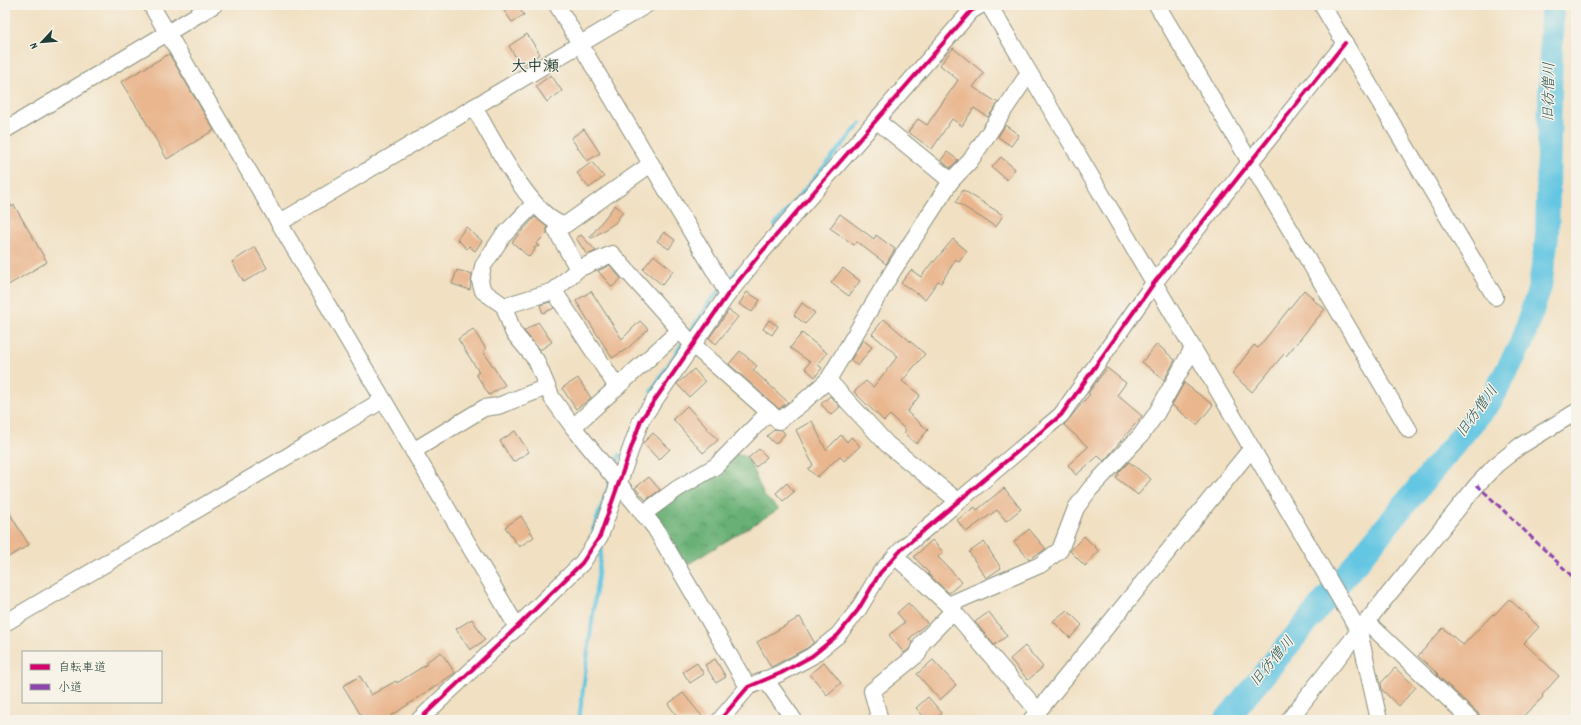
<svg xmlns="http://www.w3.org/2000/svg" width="1581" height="725" font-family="Dekko,'Klee One',sans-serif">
  <defs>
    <pattern id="forest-crowns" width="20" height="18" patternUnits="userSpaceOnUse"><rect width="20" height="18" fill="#68b075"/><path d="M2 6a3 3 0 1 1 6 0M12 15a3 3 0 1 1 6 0" fill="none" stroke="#559061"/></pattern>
  </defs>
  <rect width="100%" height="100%" fill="#f7f3e8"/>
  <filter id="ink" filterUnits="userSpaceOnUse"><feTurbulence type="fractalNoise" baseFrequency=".025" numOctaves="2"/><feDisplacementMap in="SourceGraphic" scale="8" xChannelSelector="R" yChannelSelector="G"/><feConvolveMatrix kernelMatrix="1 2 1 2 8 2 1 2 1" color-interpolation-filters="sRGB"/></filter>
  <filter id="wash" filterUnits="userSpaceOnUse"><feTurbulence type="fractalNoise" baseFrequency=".012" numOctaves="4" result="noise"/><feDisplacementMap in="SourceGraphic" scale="16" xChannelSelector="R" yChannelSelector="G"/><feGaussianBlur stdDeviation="0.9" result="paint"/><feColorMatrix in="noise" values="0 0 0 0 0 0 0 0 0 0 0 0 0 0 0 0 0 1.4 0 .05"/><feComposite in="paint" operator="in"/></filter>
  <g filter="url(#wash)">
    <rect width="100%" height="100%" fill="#f1e0c2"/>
    <polygon fill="url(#forest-crowns)" stroke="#447654" points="731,451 748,458 764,496 779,509 680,569 647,512"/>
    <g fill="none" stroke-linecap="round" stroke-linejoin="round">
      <g stroke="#64c6e2" stroke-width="4">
        <polyline points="775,225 861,123"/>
        <polyline points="726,283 738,269"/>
        <polyline points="688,335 709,303 721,289"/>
        <polyline points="651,392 684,341"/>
        <polyline points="614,471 620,455"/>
        <polyline points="596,535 593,530 611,480"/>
        <polyline points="579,720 602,545 601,542"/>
      </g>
      <polyline stroke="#64c6e2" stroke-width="24" points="1226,720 1491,400 1521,344 1540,287 1547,236 1552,5"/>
    </g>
    <g id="blocks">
      <g fill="#e9b68e">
        <polygon points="500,5 517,5 524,15 512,22"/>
        <polygon points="527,34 540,54 521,66 509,46"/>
        <polygon points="953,48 984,73 973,87 998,103 988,117 974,108 962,126 952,119 932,149 908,132 918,119 927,125 958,80 940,65"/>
        <polygon points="169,54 214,130 167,159 142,115 121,82"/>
        <polygon points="551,75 562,91 547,102 536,86"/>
        <polygon points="1005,125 1019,135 1011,146 998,137"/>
        <polygon points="584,129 600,153 587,161 571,138"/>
        <polygon points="947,152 958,160 950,168 941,160"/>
        <polygon points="1001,157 1015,169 1007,180 992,167"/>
        <polygon points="592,162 604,177 589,188 577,173"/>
        <polygon points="963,190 1003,215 996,227 956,202"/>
        <polygon points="5,195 12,207 14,205 47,262 5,287"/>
        <polygon points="615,205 623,212 615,223 592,238 590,237"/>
        <polygon points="840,214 874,239 876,235 895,249 886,264 857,242 854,245 830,228"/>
        <polygon points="535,217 547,227 547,233 536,244 539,246 534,248 535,250 529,257 512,242"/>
        <polygon points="466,227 482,241 475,251 469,246 467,249 457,239"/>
        <polygon points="664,232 675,240 669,249 657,241"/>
        <polygon points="581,235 596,251 587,255 576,238"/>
        <polygon points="953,239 967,251 959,262 956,259 941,283 938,281 925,299 901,283 911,270 921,277 933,261 934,262"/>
        <polygon points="255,247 267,268 244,282 232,262"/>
        <polygon points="654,255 673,271 662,285 643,269"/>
        <polygon points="610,265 621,279 612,287 598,271"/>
        <polygon points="843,268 860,281 849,296 831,283"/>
        <polygon points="457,270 472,274 470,290 452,284"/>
        <polygon points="1304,290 1313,298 1312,299 1325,309 1286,356 1284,354 1252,392 1232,374 1254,345 1258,348"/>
        <polygon points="591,291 622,339 640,321 648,329 627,349 612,358 576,301"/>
        <polygon points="747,292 760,300 752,312 739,304"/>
        <polygon points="550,302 554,308 543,313 540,305"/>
        <polygon points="802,303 815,313 805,324 794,315"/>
        <polygon points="729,310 738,317 716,344 709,338"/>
        <polygon points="884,319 925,354 902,381 920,395 907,412 928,430 916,444 904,433 906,430 890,415 884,421 854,392 866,381 873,387 898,356 872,334"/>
        <polygon points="769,320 778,326 772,335 763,329"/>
        <polygon points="538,322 552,342 540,350 524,331"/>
        <polygon points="473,329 486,349 483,351 505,385 489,395 476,374 479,372 458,339"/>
        <polygon points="802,333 827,353 818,365 822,368 815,377 805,368 810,362 790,348"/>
        <polygon points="863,340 872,347 858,366 851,360"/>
        <polygon points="1157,344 1175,360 1164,380 1142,362"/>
        <polygon points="740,351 757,366 753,370 788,402 779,409 729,364"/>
        <polygon points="1107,368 1126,383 1117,395 1142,416 1104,461 1098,456 1076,475 1068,465 1088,447 1064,425 1090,394 1088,393"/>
        <polygon points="694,369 705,382 689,397 677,384"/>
        <polygon points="578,378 591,398 576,409 562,388"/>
        <polygon points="1184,383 1213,405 1197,425 1172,405"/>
        <polygon points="830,396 840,407 831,415 821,404"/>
        <polygon points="687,406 718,440 703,453 673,419"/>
        <polygon points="812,421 826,450 841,435 847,442 851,437 860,446 844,461 840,456 817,477 808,469 813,465 796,430"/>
        <polygon points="775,429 782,430 785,434 775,444 767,436"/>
        <polygon points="515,431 529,452 513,462 500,441"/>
        <polygon points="653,433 670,449 659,460 643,443"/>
        <polygon points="759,449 767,457 756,467 748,458"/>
        <polygon points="1129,462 1151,479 1138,495 1116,478 1119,474 1118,473"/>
        <polygon points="649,477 660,490 646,500 635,488"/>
        <polygon points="787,483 794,492 783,501 776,493"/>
        <polygon points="1004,488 1021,509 1006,521 997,510 966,532 957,520 975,507 977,510"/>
        <polygon points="5,506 29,545 5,559"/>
        <polygon points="521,516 534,537 519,547 505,527"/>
        <polygon points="1029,529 1046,549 1029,559 1014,542"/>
        <polygon points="1084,536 1099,551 1085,566 1070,551"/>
        <polygon points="932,540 943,552 938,557 962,582 949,593 928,574 929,573 914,557"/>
        <polygon points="984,542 1001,568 986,578 969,552"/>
        <polygon points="1509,599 1539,627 1524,643 1559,676 1542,695 1543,697 1519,720 1483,720 1478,713 1437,675 1438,674 1418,656 1443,628 1463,645 1493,614 1494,615"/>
        <polygon points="908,603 927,623 909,639 912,642 910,648 904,653 889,635 905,622 897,613"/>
        <polygon points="1067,610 1082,625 1070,638 1053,621"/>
        <polygon points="989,612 1007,636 994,645 975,622"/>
        <polygon points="800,617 814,642 807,648 771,667 757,642"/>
        <polygon points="472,619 485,640 470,650 456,629"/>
        <polygon points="1025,646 1043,667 1028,680 1010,659"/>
        <polygon points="441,652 455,673 385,720 364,720 343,686 360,676 371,695 396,681 397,683 427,664 426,662"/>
        <polygon points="715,659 726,677 716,683 705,665"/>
        <polygon points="933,660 956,685 940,700 917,674"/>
        <polygon points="824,662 841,683 827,695 810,674"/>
        <polygon points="697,663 704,674 690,683 683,672"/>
        <polygon points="1395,668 1416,687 1399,706 1382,690 1381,683"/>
        <polygon points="683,693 705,720 680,720 668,704"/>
        <polygon points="928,697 942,713 934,720 927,720 916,708"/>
      </g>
    </g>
  </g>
  <g filter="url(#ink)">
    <use href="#blocks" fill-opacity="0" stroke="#888e7b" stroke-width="1"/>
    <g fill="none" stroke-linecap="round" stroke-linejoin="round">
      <g stroke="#888e7b" stroke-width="18">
        <g id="minor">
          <polyline points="151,5 517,627"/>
          <polyline points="557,5 728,294"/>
          <polyline points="989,5 1193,348 1359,631 1289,720"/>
          <polyline points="1157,5 1409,430"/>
          <polyline points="1322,5 1495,297"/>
          <path d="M474 107C490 135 533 220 565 225L651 164"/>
          <polyline points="876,120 951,181"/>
          <polyline points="5,130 214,5"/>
          <polyline points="534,204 502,237 483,266 480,281 483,291 504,306 513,332 536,360 552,398 573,427 655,528 748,687"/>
          <polyline points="279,223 646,5"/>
          <polyline points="559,224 556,230 578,269"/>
          <polyline points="504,306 554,291"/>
          <polyline points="828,380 887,444 958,501"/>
          <polyline points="617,387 554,291 578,269 612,254 692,344 779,421 802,403 828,380 894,269 951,181 970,161 1029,73"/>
          <polyline points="573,427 679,331"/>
          <polyline points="413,451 484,408 498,406 547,387"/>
          <polyline points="643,514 677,489 716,466 769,412"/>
          <polyline points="895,556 948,605 1038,711"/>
          <polyline points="948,605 1040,565 1060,550 1076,508 1090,489 1141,435 1156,414 1193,348"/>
          <polyline points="1367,622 1471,720"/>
          <polyline points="5,623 383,400"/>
          <polyline points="765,679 794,720"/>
          <polyline points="419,720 517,627 582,563 600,536 641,420 728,294 760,254 971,11 981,5"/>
          <polyline points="720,720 748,687 781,673 812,656 838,635 858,610 880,573 903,548 1061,415 1154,283 1345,43"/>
          <polyline points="880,720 872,691 918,654 922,643 953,611"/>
          <polyline points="1031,720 1252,448"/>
          <polyline points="1379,720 1359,631 1477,485 1496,465 1520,446 1576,412"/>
        </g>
      </g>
      <use href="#minor" stroke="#fff" stroke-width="16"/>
      <polyline stroke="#8e44ad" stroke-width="3" stroke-dasharray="6 3" stroke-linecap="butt" points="1477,485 1576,580"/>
      <g stroke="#f7f3e8" stroke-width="6">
        <g id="cycleway">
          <polyline points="419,720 517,627 582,563 600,536 641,420 728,294 760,254 971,11 981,5"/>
          <polyline points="720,720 748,687 781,673 812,656 838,635 858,610 880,573 903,548 1061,415 1154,283 1345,43"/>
        </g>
      </g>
      <use href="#cycleway" stroke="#d6006c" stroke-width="4"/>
    </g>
  </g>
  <g text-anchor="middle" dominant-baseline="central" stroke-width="3" stroke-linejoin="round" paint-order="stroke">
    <g font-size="15" font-style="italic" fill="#2d5857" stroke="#f7f3e8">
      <text transform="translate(1550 92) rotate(-89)">旧彷僧川</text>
      <text transform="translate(1478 412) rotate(-54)">旧彷僧川</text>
      <text transform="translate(1273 662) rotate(-50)">旧彷僧川</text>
    </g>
    <g font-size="16" font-weight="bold" fill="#1f3d34" stroke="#f7f3e8">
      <text x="535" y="67">大中瀬</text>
    </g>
  </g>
  <rect width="1581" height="725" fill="none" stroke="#f7f3e8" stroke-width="20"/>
  <rect x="22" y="651" width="140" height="52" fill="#f7f3e8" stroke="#a1aaa0"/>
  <rect x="30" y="664" width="20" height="6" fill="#d6006c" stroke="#a1aaa0"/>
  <text x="58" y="671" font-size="12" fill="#1f3d34">自転車道</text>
  <rect x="30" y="684" width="20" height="6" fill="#8e44ad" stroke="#a1aaa0"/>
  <text x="58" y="691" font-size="12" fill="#1f3d34">小道</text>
  <g transform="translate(42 42) rotate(244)" stroke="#f7f3e8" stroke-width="3" paint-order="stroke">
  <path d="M0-3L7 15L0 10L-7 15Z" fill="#1f3d34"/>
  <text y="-6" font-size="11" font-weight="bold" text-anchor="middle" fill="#1f3d34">N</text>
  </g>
</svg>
